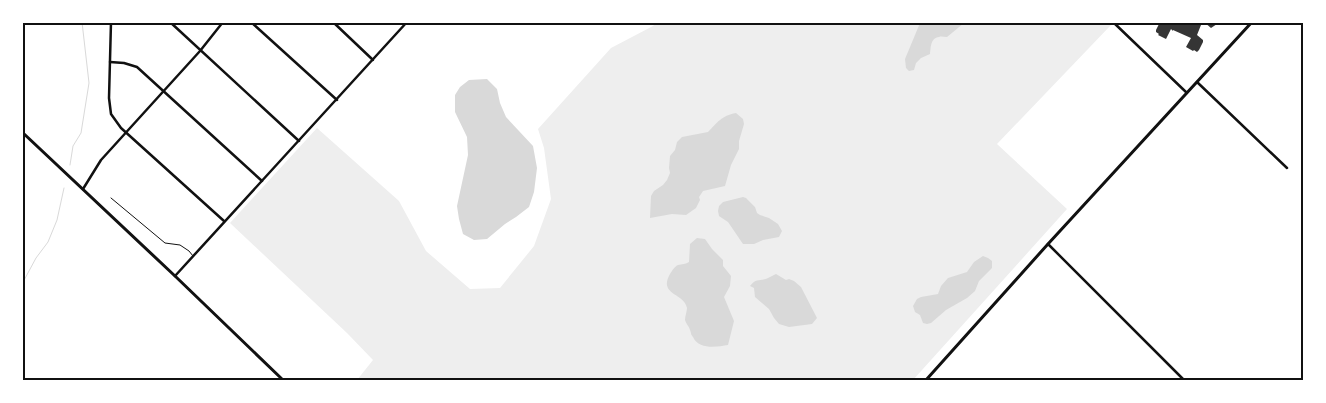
<svg xmlns="http://www.w3.org/2000/svg" width="1326" height="403" font-family="Signika,sans-serif">
  <rect width="100%" height="100%" fill="#fff"/>
  <polygon fill="#eee" points="1109,22 1111,25 997,144 1067,209 913,380 357,380 373,360 347,333 230,223 317,128 399,201 426,251 470,289 500,288 534,246 551,199 544,148 538,129 611,48 653,26 656,23"/>
  <g fill="#d9d9d9">
    <path d="M920 23H964L947 37C944 37 941 36 939 37 930 38 931 48 930 54L921 58 916 63 914 70 909 71 906 68 905 59Z"/>
    <polygon points="487,79 497,89 500,103 506,117 533,146 537,168 534,192 529,207 516,217 505,224 487,239 474,240 463,234 459,219 457,206 468,155 467,137 455,112 455,95 460,87 469,80"/>
    <path d="M736 113 743 119 744 124 739 141V149L731 165 725 186 703 191 699 197 700 200 696 208 686 215 672 214 650 218 651 196 654 191 663 185 667 180 670 173 669 168 670 156 675 150 677 142 682 137 708 132C718 122 721 116 736 113Z"/>
    <polygon points="743,197 746,198 755,207 757,213 760,215 769,218 778,224 782,231 779,237 763,240 754,244 743,244 728,222 719,216 718,211 719,206 723,202"/>
    <path d="M697 238 705 239 712 249 723 260V266L731 276 730 286 724 297 734 321 728 345C717 347 699 350 693 337 690 333 692 335 690 330 689 326 686 324 685 320 685 316 687 311 687 308 684 293 658 295 670 274 672 271 675 266 678 265 682 264 686 264 689 262L690 244Z"/>
    <polygon points="983,256 988,258 992,261 992,268 979,281 975,291 967,298 946,310 931,323 927,324 923,323 920,315 915,312 913,306 917,299 921,297 938,294 941,286 948,278 967,272 974,262"/>
    <path d="M776 274 786 280 789 279 794 281 801 287 817 318 812 324 789 327 779 324 774 318 769 309 755 297 754 288 750 286C757 277 760 282 768 278 771 277 773 275 776 274Z"/>
  </g>
  <g fill="none" stroke-linecap="round" stroke-linejoin="round">
    <g stroke="#d9d9d9" stroke-width="1">
      <polyline points="70,165 73,146 81,133 89,83 82,22"/>
      <polyline points="22,284 36,258 48,242 57,220 64,188"/>
    </g>
  </g>
  <g fill="#353535">
    <polygon points="1160,22 1195,22 1201,25 1197,35 1203,40 1203,42 1199,50 1197,52 1194,50 1193,51 1186,47 1191,38 1173,30 1173,31 1171,29 1166,39 1158,35 1159,34 1156,32 1156,30"/>
    <polygon points="1204,22 1216,22 1217,24 1211,28"/>
  </g>
  <g fill="none" stroke-linecap="round" stroke-linejoin="round">
    <polyline stroke="#111" stroke-width="1" points="111,198 165,243 180,245 189,251 193,256"/>
    <g stroke="#111" stroke-width="2.5">
      <polyline points="111,22 109,98 111,114 121,128 224,221"/>
      <polyline points="170,22 299,141"/>
      <polyline points="251,22 337,100"/>
      <polyline points="333,22 373,60"/>
      <polyline points="647,22 648,22"/>
      <polyline points="1113,22 1187,93"/>
      <polyline points="110,62 124,63 137,67 262,181"/>
      <polyline points="1197,82 1287,168"/>
      <polyline points="83,189 101,160 200,51 223,22"/>
      <polyline points="1048,244 1184,380"/>
      <polyline points="175,276 407,22"/>
    </g>
    <g stroke="#111" stroke-width="3">
      <polyline points="22,132 175,276 283,380"/>
      <polyline points="926,380 1048,244 1252,22"/>
    </g>
  </g>
  <rect width="1326" height="403" fill="none" stroke="#ffffff" stroke-width="48"/>
  <rect x="24" y="24" width="1278" height="355" fill="none" stroke="#111" stroke-width="2"/>
</svg>
